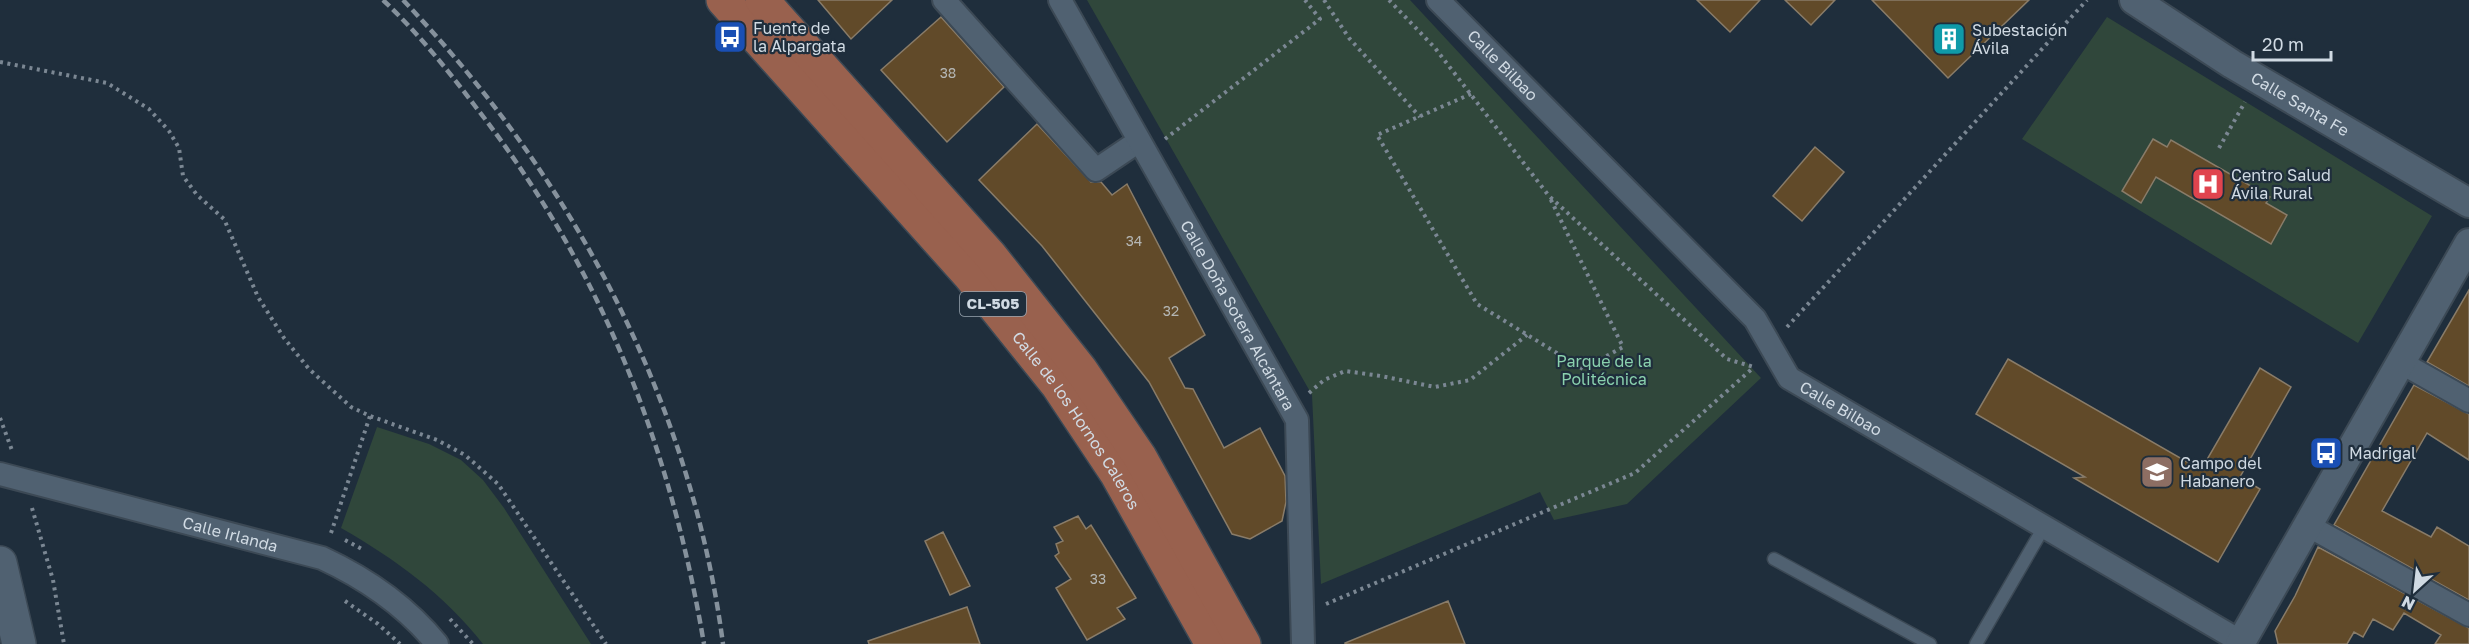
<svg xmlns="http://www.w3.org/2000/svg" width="2469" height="644" viewBox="0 0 2469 644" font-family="'Golos Text',sans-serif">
	<rect width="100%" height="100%" fill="#1f2e3c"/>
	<!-- green -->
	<path fill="#30473b" d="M 1087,0 L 1410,0 L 1761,378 L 1627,504 L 1554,520 L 1540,492 L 1321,584 L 1312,395 Z
		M 2107,17 L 2432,216 L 2358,343 L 2022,139 Z
		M 377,427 L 429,444 L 461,460 L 483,480 L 504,508 L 591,644 L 483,644 C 444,594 395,559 341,528 Z"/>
	<!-- building -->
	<path fill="#614a29" stroke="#897c69" stroke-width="1.5" d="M 818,0 L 892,0 L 851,39 Z
		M 1697,0 L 1760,0 L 1730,32 Z
		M 1785,0 L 1835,0 L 1811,25 Z
		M 1872,0 L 2029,0 L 1948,78 Z
		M 941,17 L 1004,87 L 947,142 L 881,70 Z
		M 1037,124 L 1091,182 L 1101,182 L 1112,195 L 1127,184 L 1205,335 L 1169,358 L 1185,388 L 1193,389 L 1224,448 L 1260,428 L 1285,476 L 1286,502 L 1282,521 L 1250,539 L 1232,534 L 1149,382 L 1042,246 L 979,180 Z
		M 2153,139 L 2167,147 L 2171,140 L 2270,197 L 2266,203 L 2287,215 L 2271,244 L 2156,177 L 2141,203 L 2122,191 Z
		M 1815,147 L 1844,172 L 1802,221 L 1773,196 Z
		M 2469,290 L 2469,386 L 2427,362 Z
		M 2008,359 L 2201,470 L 2260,368 L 2291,387 L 2240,477 L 2260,489 L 2218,562 L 2074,478 L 2085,477 L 1976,414 Z
		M 2414,385 L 2469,414 L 2469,460 L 2427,433 L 2382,511 L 2431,537 L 2437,527 L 2469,546 L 2469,600 L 2334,525 Z
		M 1078,516 L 1086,529 L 1091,525 L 1136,598 L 1117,608 L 1125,619 L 1087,640 L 1056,588 L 1071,579 L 1055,556 L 1059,553 L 1056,544 L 1063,541 L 1054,527 Z
		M 943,532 L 970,586 L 950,595 L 925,541 Z
		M 2318,547 L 2469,628 L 2469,644 L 2435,644 L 2441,635 L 2404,613 L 2393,630 L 2373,619 L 2363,637 L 2354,632 L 2347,644 L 2278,644 L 2275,631 L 2295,596 Z
		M 1448,601 L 1465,644 L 1345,644 L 1345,643 Z
		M 967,607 L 980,644 L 869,644 L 868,641 Z"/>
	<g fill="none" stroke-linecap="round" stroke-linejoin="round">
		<defs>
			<path id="service" d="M 1774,559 L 1930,644
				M 1976,644 L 2044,527"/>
			<g id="minor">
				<path d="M 944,0 L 1096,170 L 1139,141"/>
				<path id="s1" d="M 1060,0 L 1297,420 L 1303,644"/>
				<path id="s2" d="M 1438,0 L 1755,319 L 1789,378 L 2245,644"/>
				<path d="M 2400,362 L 2469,401"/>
				<path id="s3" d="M 0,474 L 322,558 C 365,578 407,607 437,644"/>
				<path d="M 2307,525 L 2469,615"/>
			</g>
			<g id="tertiary">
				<path id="s4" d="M 2134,0 L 2232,64 L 2469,203"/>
				<path d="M 2240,644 L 2469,243"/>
			</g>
			<path id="secondary" d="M 0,563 L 19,644"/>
			<g id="primary">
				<path id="s5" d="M 723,0 L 969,275 L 1058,386 L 1116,473 L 1212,644"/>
				<path d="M 762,0 L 990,255 L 1081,370 L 1140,457 L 1244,644"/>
			</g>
		</defs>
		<!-- service casing -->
		<use href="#service" stroke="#3c4955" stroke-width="15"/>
		<!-- minor casing -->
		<use href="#minor" stroke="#3c4955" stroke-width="26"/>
		<!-- tertiary casing -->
		<use href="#tertiary" stroke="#3c4955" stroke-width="32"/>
		<!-- secondary casing -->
		<use href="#secondary" stroke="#3c4955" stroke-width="36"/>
		<!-- primary casing -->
		<use href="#primary" stroke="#3c4955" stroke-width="36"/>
		<!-- path -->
		<path stroke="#7b8793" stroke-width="4" stroke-dasharray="3 4.5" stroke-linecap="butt" d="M 1324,0 L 1349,38 L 1420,117
			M 1389,0 L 1435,48 L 1549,196 L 1727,359 L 1754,367
			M 0,62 L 107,83 L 149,109 L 169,131 L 179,148 L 183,176 L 197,195 L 224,219 L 258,297 L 284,338 L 309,369 L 351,407 L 370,416 L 437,440 L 465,455 L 498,484 L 606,644
			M 1471,94 L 1377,135 L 1477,304 L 1583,369 L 1623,347 L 1549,196
			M 1165,139 L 1320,19 L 1305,0
			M 2219,148 L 2245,102
			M 1787,327 L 2087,0
			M 1309,393 L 1324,380 L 1345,371 L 1381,376 L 1435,387 L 1470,380 L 1527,335
			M 0,418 L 13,453
			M 32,508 L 53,580 L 64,644
			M 331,533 L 370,416
			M 345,540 L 362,549
			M 345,601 L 378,624 L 400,644
			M 1326,604 L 1635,473 L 1753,368
			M 450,619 L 473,644"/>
		<!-- service -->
		<use href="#service" stroke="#506171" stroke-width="12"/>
		<!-- minor -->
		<use href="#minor" stroke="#506171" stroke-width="22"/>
		<!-- tertiary -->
		<use href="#tertiary" stroke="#506171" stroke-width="28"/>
		<!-- secondary -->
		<use href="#secondary" stroke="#506171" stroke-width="33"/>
		<!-- primary -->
		<use href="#primary" stroke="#99614e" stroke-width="33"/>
		<!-- rail -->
		<path stroke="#85919c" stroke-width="4.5" stroke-dasharray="9 4.5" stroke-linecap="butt" d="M 383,0 C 417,32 447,69 475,106 C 601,267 670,444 704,644
			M 403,0 C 572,177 691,400 723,644"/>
	</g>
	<!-- icons -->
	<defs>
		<symbol id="bus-square" viewBox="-11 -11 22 22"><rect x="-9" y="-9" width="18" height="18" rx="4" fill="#1a4fb4" stroke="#1f2e3c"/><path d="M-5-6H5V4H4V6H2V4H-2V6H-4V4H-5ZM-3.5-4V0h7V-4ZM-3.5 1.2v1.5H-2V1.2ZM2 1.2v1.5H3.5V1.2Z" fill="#fff"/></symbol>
		<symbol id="building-square" viewBox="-11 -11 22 22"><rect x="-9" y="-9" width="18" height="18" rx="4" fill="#0f9aa8" stroke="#1f2e3c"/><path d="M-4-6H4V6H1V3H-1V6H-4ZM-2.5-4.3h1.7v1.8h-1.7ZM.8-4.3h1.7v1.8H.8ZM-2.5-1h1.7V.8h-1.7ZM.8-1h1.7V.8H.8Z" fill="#fff"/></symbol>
		<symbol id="hospital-square" viewBox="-11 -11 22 22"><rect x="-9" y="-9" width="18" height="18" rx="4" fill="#e0444e" stroke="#1f2e3c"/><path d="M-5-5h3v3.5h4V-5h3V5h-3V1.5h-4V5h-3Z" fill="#fff"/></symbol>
		<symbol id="school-square" viewBox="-11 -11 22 22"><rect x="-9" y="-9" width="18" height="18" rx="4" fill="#8d6e63" stroke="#1f2e3c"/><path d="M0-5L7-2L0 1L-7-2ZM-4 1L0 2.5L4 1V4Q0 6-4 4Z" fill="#fff"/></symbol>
	</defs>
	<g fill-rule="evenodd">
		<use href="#bus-square" x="711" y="18" width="38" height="38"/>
		<use href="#building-square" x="1930" y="20" width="38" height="38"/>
		<use href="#hospital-square" x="2189" y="165" width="38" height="38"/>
		<use href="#bus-square" x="2307" y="434" width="38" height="38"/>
		<use href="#school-square" x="2138" y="453" width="38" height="38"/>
	</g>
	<g text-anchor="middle" stroke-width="4.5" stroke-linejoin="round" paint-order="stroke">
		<!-- number labels -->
		<g font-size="14" fill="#b4b6b4">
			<text x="948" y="78">38</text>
			<text x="1134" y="246">34</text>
			<text x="1171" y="316">32</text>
			<text x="1098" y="584">33</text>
		</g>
		<!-- shield labels -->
		<rect fill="#1f2e3c" stroke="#9ba6b1" stroke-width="1.5" x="960" y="292" width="66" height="24" rx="4.5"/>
		<g font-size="15" font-weight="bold" fill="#d0dae3">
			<text x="993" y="309">CL-505</text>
		</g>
		<!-- poi labels -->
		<g font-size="16" fill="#d0dae3" stroke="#1f2e3c" text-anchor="start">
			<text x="753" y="34">Fuente de<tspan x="753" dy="18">la Alpargata</tspan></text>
			<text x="1972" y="36">Subestación<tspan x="1972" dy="18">Ávila</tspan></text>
			<text x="2231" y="181">Centro Salud<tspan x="2231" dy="18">Ávila Rural</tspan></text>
			<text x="2349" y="459">Madrigal</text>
			<text x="2180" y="469">Campo del<tspan x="2180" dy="18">Habanero</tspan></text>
		</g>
		<!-- street labels -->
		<g font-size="16" fill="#d0dae3" stroke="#1f2e3c">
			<text dy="6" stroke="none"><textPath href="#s2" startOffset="92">Calle Bilbao</textPath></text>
			<text dy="6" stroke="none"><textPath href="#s4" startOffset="196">Calle Santa Fe</textPath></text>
			<text dy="6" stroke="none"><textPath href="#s1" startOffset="362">Calle Doña Sotera Alcántara</textPath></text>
			<text dy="6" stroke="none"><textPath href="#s2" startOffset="578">Calle Bilbao</textPath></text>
			<text dy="6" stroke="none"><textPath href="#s5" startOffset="550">Calle de los Hornos Caleros</textPath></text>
			<text dy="6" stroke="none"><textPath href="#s3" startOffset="238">Calle Irlanda</textPath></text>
		</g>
		<!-- park labels -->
		<g font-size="16" fill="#8ad1ae" stroke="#1f2e3c">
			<text x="1604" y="367">Parque de la<tspan x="1604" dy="18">Politécnica</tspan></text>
		</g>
	</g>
	<!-- north arrow -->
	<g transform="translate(2415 590) rotate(207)" stroke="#1f2e3c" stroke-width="4.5" paint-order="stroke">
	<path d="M0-4.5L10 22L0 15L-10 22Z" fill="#d0dae3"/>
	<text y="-9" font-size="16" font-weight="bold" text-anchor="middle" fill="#d0dae3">N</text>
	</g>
	<!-- scale -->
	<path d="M2253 51v9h78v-9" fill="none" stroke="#d0dae3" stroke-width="3"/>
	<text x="2262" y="51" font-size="18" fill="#d0dae3" stroke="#1f2e3c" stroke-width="4.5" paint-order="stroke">20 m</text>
</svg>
